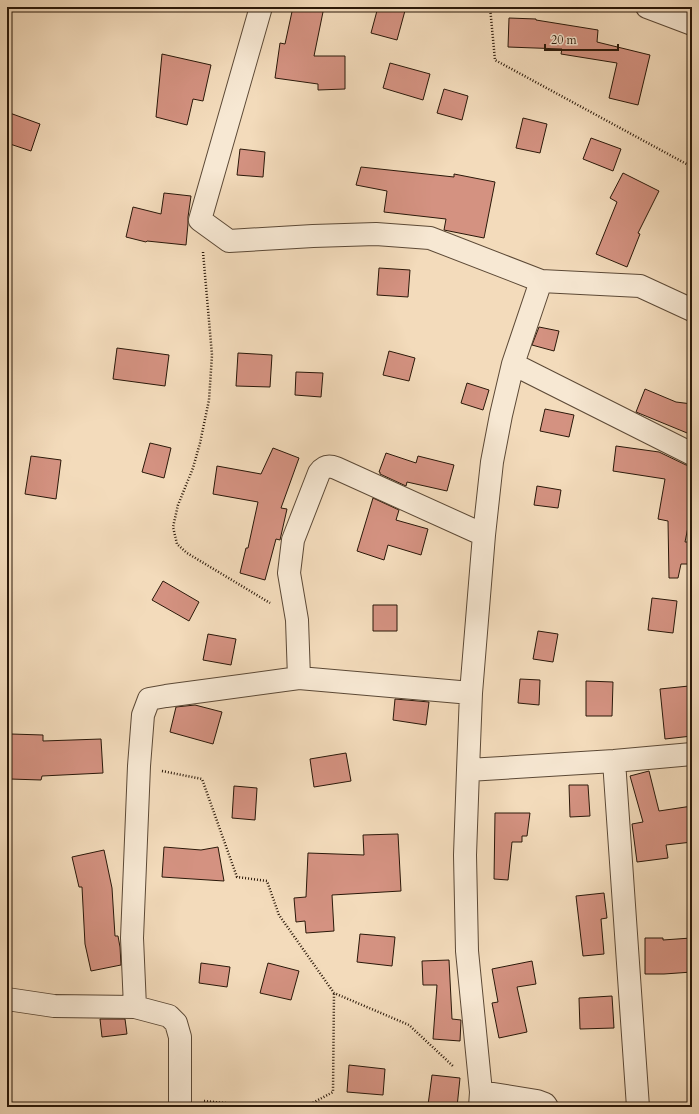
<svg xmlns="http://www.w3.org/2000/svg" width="699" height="1114" viewBox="0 0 699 1114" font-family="Cardo,serif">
	<rect width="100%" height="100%" fill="#f3dbbb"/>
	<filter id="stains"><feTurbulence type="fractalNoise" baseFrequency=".005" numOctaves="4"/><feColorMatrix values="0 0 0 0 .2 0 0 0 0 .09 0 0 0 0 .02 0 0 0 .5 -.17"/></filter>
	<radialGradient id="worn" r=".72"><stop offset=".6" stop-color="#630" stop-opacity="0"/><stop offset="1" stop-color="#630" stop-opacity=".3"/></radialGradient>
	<!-- building -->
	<path fill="#d49281" stroke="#2a1809" d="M 293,7 L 324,7 L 314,56 L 345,56 L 345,89 L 318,90 L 318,84 L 275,78 L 280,43 L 285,44 Z
		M 378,7 L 406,7 L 397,40 L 371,33 Z
		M 509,18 L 536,19 L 536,20 L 598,30 L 597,42 L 650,55 L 638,105 L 609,98 L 617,63 L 561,54 L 562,49 L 508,47 Z
		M 162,54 L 211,65 L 203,101 L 193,99 L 187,125 L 156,117 Z
		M 390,63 L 430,74 L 423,100 L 383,88 Z
		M 444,89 L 468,96 L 462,120 L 437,113 Z
		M 7,112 L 40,124 L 31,151 L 7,143 Z
		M 523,118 L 547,124 L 540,153 L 516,148 Z
		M 591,138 L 621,149 L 613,171 L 583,159 Z
		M 240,149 L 265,152 L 263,177 L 237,175 Z
		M 361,167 L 454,177 L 454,174 L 495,182 L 484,238 L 444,230 L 446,219 L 384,212 L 387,191 L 356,185 Z
		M 623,173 L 659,191 L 638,233 L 640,234 L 627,267 L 596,254 L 617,202 L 610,198 Z
		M 164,193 L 191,196 L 188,217 L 188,224 L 186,245 L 147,241 L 146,242 L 126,237 L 133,207 L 161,214 Z
		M 379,268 L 410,270 L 408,297 L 377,295 Z
		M 539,327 L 559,331 L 554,351 L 532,345 Z
		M 117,348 L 169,355 L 165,386 L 113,379 Z
		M 389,351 L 415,358 L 409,381 L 383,375 Z
		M 238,353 L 272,355 L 270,387 L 236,386 Z
		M 296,372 L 323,373 L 321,397 L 295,395 Z
		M 467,383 L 489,390 L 483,410 L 461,403 Z
		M 645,389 L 676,402 L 692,404 L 692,435 L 636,412 Z
		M 545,409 L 574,415 L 569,437 L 540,431 Z
		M 150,443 L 171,448 L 164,478 L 142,472 Z
		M 616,446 L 659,452 L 686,465 L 692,466 L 692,507 L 685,542 L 689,542 L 689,564 L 681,564 L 678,578 L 669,578 L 668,521 L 658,519 L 665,479 L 613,471 Z
		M 273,448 L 299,458 L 281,508 L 287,509 L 280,540 L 276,539 L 265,580 L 240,573 L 246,548 L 248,548 L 258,502 L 213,494 L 217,466 L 261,474 Z
		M 386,453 L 416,463 L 418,456 L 454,465 L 447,491 L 407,482 L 406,486 L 380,474 L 380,472 L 379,472 Z
		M 31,456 L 61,460 L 56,499 L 25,494 Z
		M 537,486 L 561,490 L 558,508 L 534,505 Z
		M 373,498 L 399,510 L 396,520 L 428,529 L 421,555 L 388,545 L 384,560 L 357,551 Z
		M 163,581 L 199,602 L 189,621 L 152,600 Z
		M 652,598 L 677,601 L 673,633 L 648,630 Z
		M 373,605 L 397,605 L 397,631 L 373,631 Z
		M 538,631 L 558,634 L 553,662 L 533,659 Z
		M 208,634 L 236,639 L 231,665 L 203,660 Z
		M 520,679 L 540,680 L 539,705 L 518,703 Z
		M 586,681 L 613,682 L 612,716 L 586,716 Z
		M 689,686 L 692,716 L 692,736 L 665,739 L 660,689 Z
		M 395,699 L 429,702 L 426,725 L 393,720 Z
		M 195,705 L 222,712 L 213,744 L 170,732 L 176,707 Z
		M 11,734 L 43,735 L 43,741 L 101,739 L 103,773 L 42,776 L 41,780 L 10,779 Z
		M 346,753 L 351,781 L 314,787 L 310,759 Z
		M 649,771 L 659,811 L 692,806 L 692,842 L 666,845 L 668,858 L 637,862 L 632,824 L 643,822 L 630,776 Z
		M 569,785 L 588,785 L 590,816 L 570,817 Z
		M 234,786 L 257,788 L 255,820 L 232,818 Z
		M 495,813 L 530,813 L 527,836 L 522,836 L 522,842 L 512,842 L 508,880 L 494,879 Z
		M 398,834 L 401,891 L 332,895 L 334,931 L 306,933 L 305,921 L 296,922 L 294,898 L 306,897 L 308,853 L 364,855 L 363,835 Z
		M 164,847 L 201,850 L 218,847 L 224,881 L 162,877 Z
		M 104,850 L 112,888 L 115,936 L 118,936 L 120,947 L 121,965 L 91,971 L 85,944 L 82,887 L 79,887 L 72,857 Z
		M 604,893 L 607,918 L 601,919 L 604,954 L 583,956 L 576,896 Z
		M 360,934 L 395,937 L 392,966 L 357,962 Z
		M 645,938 L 663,938 L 663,940 L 691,938 L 692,972 L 664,974 L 645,974 Z
		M 449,960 L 452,1019 L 461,1020 L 460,1041 L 433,1039 L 437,985 L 423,985 L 422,961 Z
		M 532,961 L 536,984 L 517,987 L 527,1032 L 499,1038 L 492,1003 L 498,1002 L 492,969 Z
		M 201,963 L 230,967 L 227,987 L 199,983 Z
		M 268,963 L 299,971 L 291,1000 L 260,993 Z
		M 612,996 L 614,1028 L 580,1029 L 579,998 Z
		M 100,1019 L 125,1019 L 127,1034 L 102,1037 Z
		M 349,1065 L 385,1069 L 383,1095 L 347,1092 Z
		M 432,1075 L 460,1078 L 457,1107 L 443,1107 L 428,1105 Z"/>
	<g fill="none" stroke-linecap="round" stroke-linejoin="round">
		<defs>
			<path id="minor" d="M 261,7 L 200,220 L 229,241 L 313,236 L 376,234 L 430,238 L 541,281 L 640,286 L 692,310
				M 647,7 L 692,24
				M 513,364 L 692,454
				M 299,678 L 297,620 L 289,573 L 293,540 L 319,473 C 324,466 328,465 336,468 L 484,535
				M 614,761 L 638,1107
				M 468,770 L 614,761 L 692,754
				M 7,999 L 54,1006 L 135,1007 L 169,1016 L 176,1023 L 180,1037 L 180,1107
				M 135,1007 L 132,938 L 139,766 L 143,715 L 149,699 L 166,696 L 299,678 L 471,693
				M 481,1092 L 537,1101 L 545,1104 L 547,1107
				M 480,1107 L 481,1092 L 467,951 L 465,855 L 468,770 L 471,693 L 484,535 L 492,462 L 501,415 L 513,364 L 541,281"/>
		</defs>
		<!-- minor casing -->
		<use href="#minor" stroke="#5c4936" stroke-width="24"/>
		<!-- path -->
		<path stroke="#2a1809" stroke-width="2.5" stroke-dasharray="1 2" stroke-linecap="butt" d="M 490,7 L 495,60 L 692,167
			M 203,252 L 212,355 L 209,400 L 200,443 L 193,468 L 178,505 L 173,527 L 177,544 L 187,553 L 270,603
			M 162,771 L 202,779 L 237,877 L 267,881 L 279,915 L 334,993 L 409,1025 L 454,1067
			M 204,1101 L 267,1107
			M 305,1107 L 333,1092 L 334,993"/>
		<!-- minor -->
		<use href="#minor" stroke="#f7e8d3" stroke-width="22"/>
	</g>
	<!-- margin -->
	<rect width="699" height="1114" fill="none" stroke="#f3dbbb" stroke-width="24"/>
	<rect x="8" y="8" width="683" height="1098" fill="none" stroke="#2a1809" stroke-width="2"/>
	<rect x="12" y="12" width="675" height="1090" fill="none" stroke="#2a1809"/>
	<!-- scale -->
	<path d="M545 44v6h73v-6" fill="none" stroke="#2a1809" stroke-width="2"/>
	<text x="551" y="44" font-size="12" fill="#2a1809" stroke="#f7e8d3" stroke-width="3" paint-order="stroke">20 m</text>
	<rect width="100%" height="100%" filter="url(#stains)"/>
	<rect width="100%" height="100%" fill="url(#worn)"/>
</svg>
